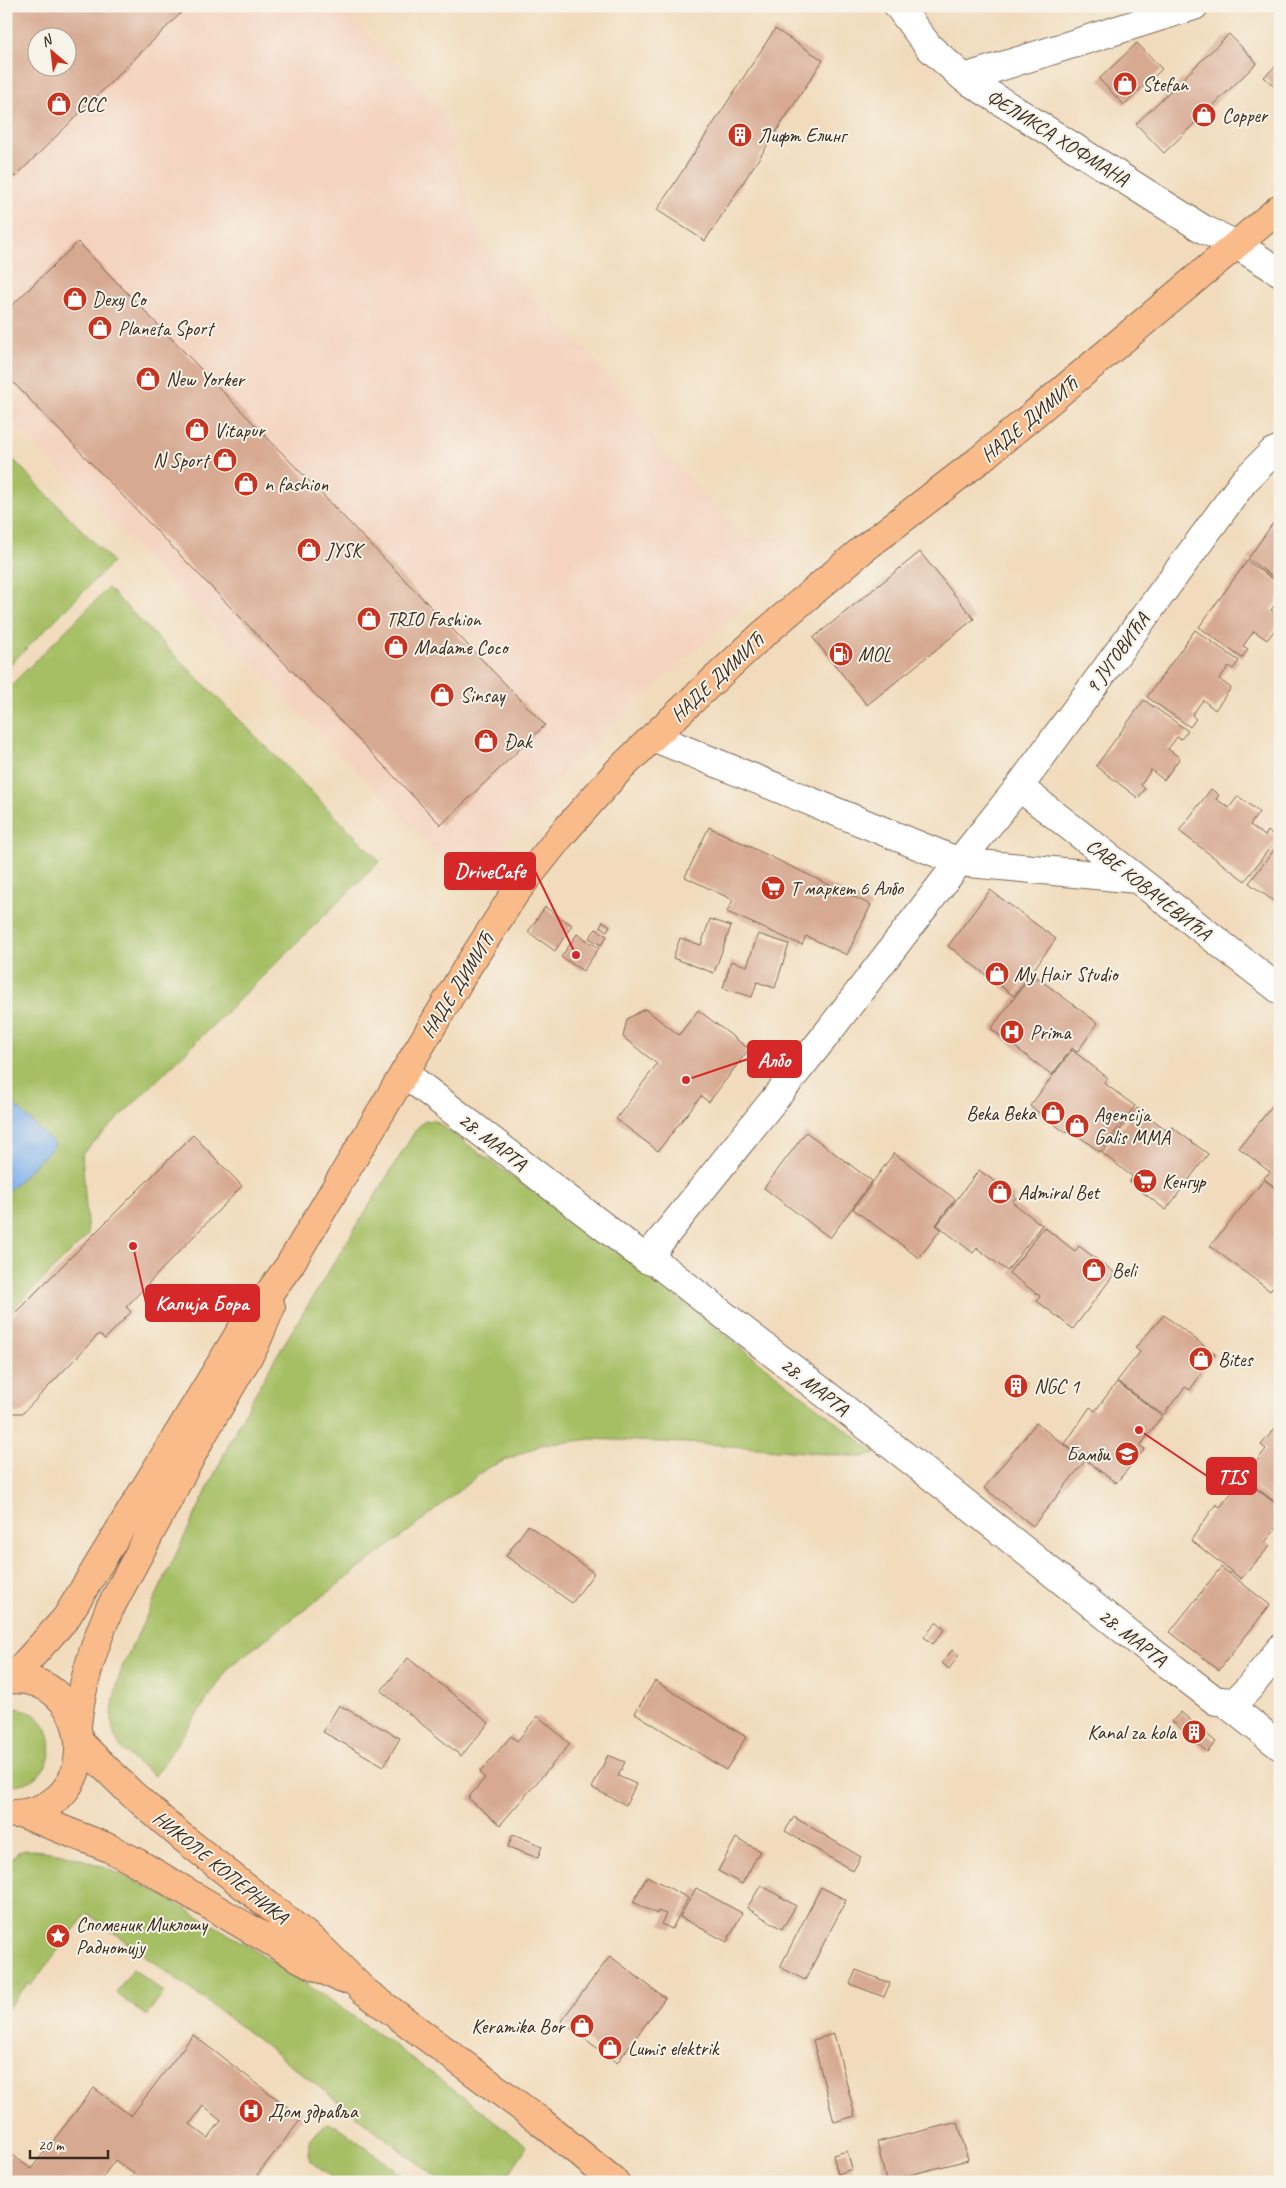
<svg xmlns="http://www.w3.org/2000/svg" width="1286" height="2188" viewBox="0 0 1286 2188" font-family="Caveat,sans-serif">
	<rect width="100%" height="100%" fill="#f7f3e8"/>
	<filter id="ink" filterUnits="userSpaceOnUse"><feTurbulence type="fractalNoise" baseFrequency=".02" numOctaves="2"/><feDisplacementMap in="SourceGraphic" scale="10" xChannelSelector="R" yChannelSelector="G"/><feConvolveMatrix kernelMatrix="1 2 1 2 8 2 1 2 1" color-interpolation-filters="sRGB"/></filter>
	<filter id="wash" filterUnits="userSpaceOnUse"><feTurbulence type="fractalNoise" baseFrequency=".0096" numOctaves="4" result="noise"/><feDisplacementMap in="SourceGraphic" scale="20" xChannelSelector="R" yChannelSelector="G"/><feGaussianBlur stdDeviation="1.12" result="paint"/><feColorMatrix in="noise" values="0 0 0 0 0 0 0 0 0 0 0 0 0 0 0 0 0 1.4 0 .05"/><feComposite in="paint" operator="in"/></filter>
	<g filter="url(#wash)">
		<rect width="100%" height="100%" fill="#f1dbbc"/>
		<!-- built -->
		<path fill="#f4d3c0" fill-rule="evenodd" d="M 6,6 L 340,6 L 442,109 L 480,242 L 631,398 L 661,450 L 747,539 L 790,536 L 805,554 L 650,690 L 570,766 L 470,886 L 6,415 ZM 38,38 L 68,38 L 68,68 L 38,68 Z"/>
		<!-- green -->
		<path fill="#a6bf65" stroke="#707442" d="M 6,452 L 113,562 L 6,669 Z
			M 108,588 L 380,861 L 82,1154 L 88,1235 L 6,1316 L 6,690 Z
			M 434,1120 L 655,1280 L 877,1454 L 860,1457 L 708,1444 L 592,1439 L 541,1445 L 487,1468 L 409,1531 L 230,1666 L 155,1776 C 142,1766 125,1756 117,1742 C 106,1721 116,1686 123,1665 L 239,1423 L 271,1365 L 417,1128 L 425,1121 Z
			M 6,1708 C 65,1704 66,1788 6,1785 Z
			M 26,1850 C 85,1850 148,1887 198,1916 C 314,1983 421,2064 527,2146 L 504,2182 L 442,2182 L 252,2035 L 87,1913 L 31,1985 L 28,1983 L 6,2011 L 6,1864 L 18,1852 Z
			M 133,1969 L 164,1992 L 146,2016 L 116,1993 Z
			M 327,2124 L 337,2126 L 412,2182 L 337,2182 L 310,2161 L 308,2153 L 310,2141 L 318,2131 Z"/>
		<!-- water -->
		<path fill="#81b2ed" stroke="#5e6e86" d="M 6,1096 L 55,1145 L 6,1193 Z"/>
		<g id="blocks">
			<!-- building -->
			<path fill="#d7a991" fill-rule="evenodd" d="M 6,6 L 188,6 L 15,177 L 6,168 ZM 38,38 L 68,38 L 68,68 L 38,68 Z
				M 775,29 L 823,60 L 705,241 L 657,210 Z
				M 1229,34 L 1257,63 L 1164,153 L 1136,124 Z
				M 1137,43 L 1162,69 L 1124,105 L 1099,79 Z
				M 1280,62 L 1280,92 L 1264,77 Z
				M 78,242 L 545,725 L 441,825 L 6,375 L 6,311 Z
				M 1273,523 L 1280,528 L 1280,582 L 1248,559 Z
				M 920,552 L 974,619 L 867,705 L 813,638 Z
				M 1247,561 L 1280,584 L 1280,598 L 1271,610 L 1280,616 L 1280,623 L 1267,640 L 1254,631 L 1243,646 L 1248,649 L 1242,658 L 1199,627 Z
				M 1195,630 L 1239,661 L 1233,669 L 1229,666 L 1219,679 L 1231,688 L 1215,710 L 1203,700 L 1192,715 L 1196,719 L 1190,727 L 1147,697 Z
				M 1144,700 L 1188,731 L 1181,739 L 1177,737 L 1168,749 L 1180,758 L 1164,780 L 1151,770 L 1141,785 L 1145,789 L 1138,798 L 1096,766 Z
				M 1211,789 L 1219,795 L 1216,799 L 1229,808 L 1238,796 L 1259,812 L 1250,825 L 1265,836 L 1268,831 L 1277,838 L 1245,881 L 1179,831 Z
				M 709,827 L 871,905 L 847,955 L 806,936 L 802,945 L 727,912 L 733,900 L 685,877 Z
				M 1280,842 L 1280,906 L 1249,883 Z
				M 990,890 L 1056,939 L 1014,996 L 948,946 Z
				M 545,907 L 572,925 L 555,951 L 528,932 Z
				M 710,919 L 731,926 L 714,973 L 673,958 L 680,938 L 701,945 Z
				M 603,921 L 610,926 L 607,931 L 600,926 Z
				M 596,929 L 607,936 L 601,945 L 589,938 Z
				M 577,934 L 599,948 L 583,971 L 561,957 Z
				M 758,934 L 789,944 L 775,988 L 757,982 L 752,997 L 723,988 L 731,961 L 747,966 Z
				M 1032,974 L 1098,1023 L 1077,1052 L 1072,1048 L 1052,1075 L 991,1029 Z
				M 645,1009 L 679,1035 L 698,1010 L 749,1049 L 709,1102 L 701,1096 L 658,1151 L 616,1119 L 657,1064 L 623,1037 L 627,1019 Z
				M 1072,1050 L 1108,1078 L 1104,1083 L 1135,1106 L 1100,1152 L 1069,1129 L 1066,1133 L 1030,1106 Z
				M 1280,1096 L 1280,1191 L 1264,1178 L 1270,1172 L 1239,1148 Z
				M 1137,1108 L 1168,1131 L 1172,1127 L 1208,1154 L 1166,1210 L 1129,1182 L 1133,1177 L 1102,1153 Z
				M 806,1132 L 872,1181 L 830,1238 L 764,1188 Z
				M 193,1135 L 242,1186 L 126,1307 L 131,1312 L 105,1339 L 99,1334 L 23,1413 L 6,1413 L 6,1322 Z
				M 894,1153 L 955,1199 L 936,1225 L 941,1229 L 919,1258 L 853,1209 Z
				M 979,1170 L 1016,1197 L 1012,1202 L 1042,1225 L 1007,1271 L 977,1248 L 973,1253 L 937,1225 Z
				M 1264,1180 L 1280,1192 L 1280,1278 L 1270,1291 L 1210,1246 Z
				M 1044,1227 L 1075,1251 L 1079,1246 L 1115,1273 L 1073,1329 L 1037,1301 L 1040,1296 L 1009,1273 Z
				M 1164,1315 L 1215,1354 L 1190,1390 L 1185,1387 L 1163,1415 L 1117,1381 L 1140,1352 L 1135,1348 Z
				M 1013,1374 L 1028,1385 L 1018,1398 L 1003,1386 Z
				M 1117,1382 L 1162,1416 L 1140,1446 L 1145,1449 L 1116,1483 L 1065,1444 L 1090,1407 L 1095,1411 Z
				M 1036,1423 L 1085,1461 L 1033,1526 L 984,1488 Z
				M 1280,1426 L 1280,1506 L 1244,1478 L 1266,1449 L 1261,1445 L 1276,1427 L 1278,1428 Z
				M 1243,1479 L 1280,1507 L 1280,1524 L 1265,1542 L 1270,1546 L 1241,1579 L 1191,1540 L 1216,1504 L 1220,1507 Z
				M 528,1525 L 594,1573 L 572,1603 L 506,1556 Z
				M 1221,1567 L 1270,1605 L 1219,1670 L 1170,1632 Z
				M 937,1622 L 945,1629 L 933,1644 L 924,1637 Z
				M 952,1650 L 959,1655 L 949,1669 L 942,1663 Z
				M 408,1658 L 489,1723 L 461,1756 L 381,1691 Z
				M 655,1681 L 746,1737 L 726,1770 L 635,1713 Z
				M 339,1705 L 400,1738 L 384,1766 L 323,1732 Z
				M 1181,1712 L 1216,1742 L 1207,1752 L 1172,1721 Z
				M 538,1716 L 570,1744 L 500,1825 L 468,1798 L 485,1778 L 480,1772 L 511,1736 L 517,1741 Z
				M 608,1755 L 625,1762 L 618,1776 L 636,1784 L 626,1805 L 592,1788 Z
				M 794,1817 L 861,1857 L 853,1871 L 785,1831 Z
				M 513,1834 L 542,1846 L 538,1858 L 508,1847 Z
				M 736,1838 L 760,1851 L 742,1884 L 718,1871 Z
				M 647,1876 L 688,1898 L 672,1929 L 661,1924 L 666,1914 L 658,1911 L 657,1914 L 633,1902 Z
				M 761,1885 L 796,1906 L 782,1929 L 747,1908 Z
				M 821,1887 L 846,1900 L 805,1980 L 780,1967 Z
				M 696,1888 L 742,1913 L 727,1942 L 680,1917 Z
				M 610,1956 L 665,1998 L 617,2063 L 561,2021 Z
				M 856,1970 L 890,1983 L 884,1997 L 850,1984 Z
				M 834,2034 L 855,2116 L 834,2122 L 813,2040 Z
				M 193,2035 L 302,2118 L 257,2175 L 266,2182 L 128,2182 L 134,2174 L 115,2160 L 102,2178 L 107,2182 L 6,2182 L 6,2159 L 11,2154 L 31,2169 L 94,2088 L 131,2116 ZM 203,2106 L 221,2121 L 208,2138 L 190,2124 Z
				M 958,2122 L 968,2160 L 886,2181 L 877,2142 Z
				M 847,2151 L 852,2169 L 838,2174 L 833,2155 Z"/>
		</g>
	</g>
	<g filter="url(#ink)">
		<use href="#blocks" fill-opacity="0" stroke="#7b6855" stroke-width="1"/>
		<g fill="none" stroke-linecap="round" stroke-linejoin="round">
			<defs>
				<path id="minor" d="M 898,6 L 929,47 L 964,78 L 1203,229 L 1237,245 L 1280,272
					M 964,78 L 1194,6
					M 653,737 L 959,862 L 1137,879
					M 1019,787 L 1280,990
					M 404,1073 L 646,1259 L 657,1263 L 954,1494 L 1125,1631 L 1216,1701 L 1235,1702 L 1249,1688 L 1280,1649
					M 646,1259 L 822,1040 L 959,862 L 1019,787 L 1244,481 L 1273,452 L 1280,449
					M 1223,1701 L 1280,1746"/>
				<path id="primary" d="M 11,1679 L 66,1618 L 240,1332 L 289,1266 L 468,966 L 515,893 L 562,834 L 617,772 L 653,737 L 761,636 L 862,550 L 978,461 L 1280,208
					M 6,1680 C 93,1669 110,1808 15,1814
					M 77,1726 C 81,1685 93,1648 109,1610 L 202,1436 L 255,1345 L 271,1307
					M 80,1743 L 131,1793 L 182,1837 L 316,1943 L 363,1990 L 540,2121 L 615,2182
					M 23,1814 L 109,1848 L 136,1862 L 301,1959 L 342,1979"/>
			</defs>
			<!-- minor casing -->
			<use href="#minor" stroke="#7b6855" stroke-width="30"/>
			<!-- primary casing -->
			<use href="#primary" stroke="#7b6855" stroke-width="30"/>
			<!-- minor -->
			<use href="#minor" stroke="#fff" stroke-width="28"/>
			<!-- primary -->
			<use href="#primary" stroke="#fabb8b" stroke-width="28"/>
		</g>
	</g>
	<!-- icons -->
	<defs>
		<symbol id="shop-disc" viewBox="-11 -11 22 22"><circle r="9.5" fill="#c8321e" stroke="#f7f3e8"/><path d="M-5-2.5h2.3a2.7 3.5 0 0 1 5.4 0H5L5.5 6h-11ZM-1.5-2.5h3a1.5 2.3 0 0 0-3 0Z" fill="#fff"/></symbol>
		<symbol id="building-disc" viewBox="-11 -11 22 22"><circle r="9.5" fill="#c8321e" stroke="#f7f3e8"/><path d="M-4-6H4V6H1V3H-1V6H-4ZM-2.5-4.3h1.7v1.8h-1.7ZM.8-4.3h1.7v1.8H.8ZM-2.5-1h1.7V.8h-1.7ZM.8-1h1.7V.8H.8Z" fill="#fff"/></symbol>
		<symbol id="fuel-disc" viewBox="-11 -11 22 22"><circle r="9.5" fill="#c8321e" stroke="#f7f3e8"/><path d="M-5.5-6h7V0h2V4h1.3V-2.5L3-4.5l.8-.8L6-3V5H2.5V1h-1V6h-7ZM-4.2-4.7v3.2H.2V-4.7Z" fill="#fff"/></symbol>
		<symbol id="supermarket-disc" viewBox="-11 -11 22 22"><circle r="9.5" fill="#c8321e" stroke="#f7f3e8"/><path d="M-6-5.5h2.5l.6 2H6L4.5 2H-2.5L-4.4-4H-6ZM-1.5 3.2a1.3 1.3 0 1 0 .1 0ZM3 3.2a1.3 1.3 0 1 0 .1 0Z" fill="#fff"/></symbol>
		<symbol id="hospital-disc" viewBox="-11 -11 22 22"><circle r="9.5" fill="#c8321e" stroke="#f7f3e8"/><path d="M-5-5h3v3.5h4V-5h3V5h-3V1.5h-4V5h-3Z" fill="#fff"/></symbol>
		<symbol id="school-disc" viewBox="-11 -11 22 22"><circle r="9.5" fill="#c8321e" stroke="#f7f3e8"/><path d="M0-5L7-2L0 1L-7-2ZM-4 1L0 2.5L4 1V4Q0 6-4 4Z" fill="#fff"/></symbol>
		<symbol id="sight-disc" viewBox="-11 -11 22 22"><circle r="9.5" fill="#c8321e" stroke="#f7f3e8"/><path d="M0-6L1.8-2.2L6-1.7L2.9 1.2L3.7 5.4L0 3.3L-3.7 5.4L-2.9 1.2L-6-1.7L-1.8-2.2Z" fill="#fff"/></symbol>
	</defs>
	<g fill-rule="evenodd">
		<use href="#shop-disc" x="1111" y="70" width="28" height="28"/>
		<use href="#shop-disc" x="45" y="90" width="28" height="28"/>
		<use href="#shop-disc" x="1190" y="101" width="28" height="28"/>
		<use href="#building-disc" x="726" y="121" width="28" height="28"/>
		<use href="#shop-disc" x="61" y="285" width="28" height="28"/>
		<use href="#shop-disc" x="86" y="314" width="28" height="28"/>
		<use href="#shop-disc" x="134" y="365" width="28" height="28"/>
		<use href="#shop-disc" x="183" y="416" width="28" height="28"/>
		<use href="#shop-disc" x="211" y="446" width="28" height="28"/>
		<use href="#shop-disc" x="232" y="470" width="28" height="28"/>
		<use href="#shop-disc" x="295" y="536" width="28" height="28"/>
		<use href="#shop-disc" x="355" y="605" width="28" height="28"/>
		<use href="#shop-disc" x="382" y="633" width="28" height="28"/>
		<use href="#fuel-disc" x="827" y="640" width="28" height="28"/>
		<use href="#shop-disc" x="428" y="681" width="28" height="28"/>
		<use href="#shop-disc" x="472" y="727" width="28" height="28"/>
		<use href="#supermarket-disc" x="759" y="874" width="28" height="28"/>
		<use href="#shop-disc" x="983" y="960" width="28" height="28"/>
		<use href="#hospital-disc" x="998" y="1018" width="28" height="28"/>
		<use href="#shop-disc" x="1039" y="1099" width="28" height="28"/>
		<use href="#shop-disc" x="1063" y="1112" width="28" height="28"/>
		<use href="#supermarket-disc" x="1131" y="1167" width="28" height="28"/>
		<use href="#shop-disc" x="986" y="1178" width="28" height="28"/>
		<use href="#shop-disc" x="1080" y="1256" width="28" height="28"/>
		<use href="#shop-disc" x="1187" y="1345" width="28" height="28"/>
		<use href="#building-disc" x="1002" y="1372" width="28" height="28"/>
		<use href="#school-disc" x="1113" y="1440" width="28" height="28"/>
		<use href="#building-disc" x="1180" y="1718" width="28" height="28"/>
		<use href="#sight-disc" x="44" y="1922" width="28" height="28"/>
		<use href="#shop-disc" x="568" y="2012" width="28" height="28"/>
		<use href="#shop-disc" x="596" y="2034" width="28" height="28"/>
		<use href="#hospital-disc" x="237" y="2097" width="28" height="28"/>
	</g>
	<g text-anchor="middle" stroke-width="4" stroke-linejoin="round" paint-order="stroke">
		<!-- poi labels -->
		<g font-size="20" fill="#3b2a1e" stroke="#f7f3e8" text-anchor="start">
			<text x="1142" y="91">Stefan</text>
			<text x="76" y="111">CCC</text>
			<text x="1222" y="122">Copper</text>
			<text x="758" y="142">Лифт Елинг</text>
			<text x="92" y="306">Dexy Co</text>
			<text x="118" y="335">Planeta Sport</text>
			<text x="166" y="386">New Yorker</text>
			<text x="214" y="437">Vitapur</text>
			<text x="208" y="467" text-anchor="end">N Sport</text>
			<text x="264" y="491">n fashion</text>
			<text x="326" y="557">JYSK</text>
			<text x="386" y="626">TRIO Fashion</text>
			<text x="414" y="654">Madame Coco</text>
			<text x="858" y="661">MOL</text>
			<text x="460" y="702">Sinsay</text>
			<text x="504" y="748">Đak</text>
			<text x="790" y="895">Т маркет 6 Албо</text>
			<text x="1014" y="981">My Hair Studio</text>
			<text x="1030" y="1039">Prima</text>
			<text x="1036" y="1120" text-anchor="end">Beka Beka</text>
			<text x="1094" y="1121">Agencija<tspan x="1094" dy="23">Galis MMA</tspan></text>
			<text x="1162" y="1188">Кенгур</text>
			<text x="1018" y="1199">Admiral Bet</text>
			<text x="1112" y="1277">Beli</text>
			<text x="1218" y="1366">Bites</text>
			<text x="1034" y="1393">NGC 1</text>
			<text x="1110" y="1461" text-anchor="end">Бамби</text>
			<text x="1176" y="1739" text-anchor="end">Kanal za kola</text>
			<text x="76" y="1931">Споменик Миклошу<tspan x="76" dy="23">Раднотију</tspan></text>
			<text x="564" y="2033" text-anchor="end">Keramika Bor</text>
			<text x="628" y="2055">Lumis elektrik</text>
			<text x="268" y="2118">Дом здравља</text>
		</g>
		<!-- street labels -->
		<g font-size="20" fill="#3b2a1e" stroke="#f7f3e8">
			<text transform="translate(1058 137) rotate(32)" y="7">ФЕЛИКСА ХОФМАНА</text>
			<text transform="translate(1029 419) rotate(-40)" y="7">НАДЕ ДИМИЋ</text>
			<text transform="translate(1117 653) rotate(-54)" y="7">9 ЈУГОВИЋА</text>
			<text transform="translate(717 677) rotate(-43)" y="7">НАДЕ ДИМИЋ</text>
			<text transform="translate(1149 889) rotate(38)" y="7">САВЕ КОВАЧЕВИЋА</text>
			<text transform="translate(457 985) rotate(-58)" y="7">НАДЕ ДИМИЋ</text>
			<text transform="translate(493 1141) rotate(38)" y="7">28. МАРТА</text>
			<text transform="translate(815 1386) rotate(38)" y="7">28. МАРТА</text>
			<text transform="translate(1133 1637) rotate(38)" y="7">28. МАРТА</text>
			<text transform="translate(221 1867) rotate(39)" y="7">НИКОЛЕ КОПЕРНИКА</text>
		</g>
	</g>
	<!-- callouts -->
	<path fill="none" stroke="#d62828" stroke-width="2" d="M576 955L535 871M686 1080L748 1059M133 1246L146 1303M1139 1430L1207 1476"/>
	<g fill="#d62828" stroke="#f7f3e8" stroke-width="2">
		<circle cx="576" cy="955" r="5"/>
		<circle cx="686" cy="1080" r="5"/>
		<circle cx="133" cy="1246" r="5"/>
		<circle cx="1139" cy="1430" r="5"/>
	</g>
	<g fill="#d62828" stroke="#d62828" stroke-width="2">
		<rect x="445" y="853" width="90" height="36" rx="5"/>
		<rect x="748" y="1041" width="53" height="36" rx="5"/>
		<rect x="146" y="1285" width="113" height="36" rx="5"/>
		<rect x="1207" y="1458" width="49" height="36" rx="5"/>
	</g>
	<g font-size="21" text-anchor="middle" font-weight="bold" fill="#fff">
		<text x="490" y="878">DriveCafe</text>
		<text x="774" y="1067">Албо</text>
		<text x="202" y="1310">Капија Бора</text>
		<text x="1232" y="1484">TIS</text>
	</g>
	<!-- margin -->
	<rect width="1286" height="2188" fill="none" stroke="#f7f3e8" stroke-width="25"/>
	<!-- north arrow -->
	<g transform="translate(52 52) rotate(332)"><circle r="24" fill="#f7f3e8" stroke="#aca397"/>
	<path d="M0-4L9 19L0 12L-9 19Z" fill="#c8321e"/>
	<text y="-8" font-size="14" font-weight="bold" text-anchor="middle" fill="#3b2a1e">N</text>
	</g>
	<!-- scale -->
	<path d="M30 2150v8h78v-8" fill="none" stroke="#3b2a1e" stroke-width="2.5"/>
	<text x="38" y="2150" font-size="15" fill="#3b2a1e" stroke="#f7f3e8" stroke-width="4" paint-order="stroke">20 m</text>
</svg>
